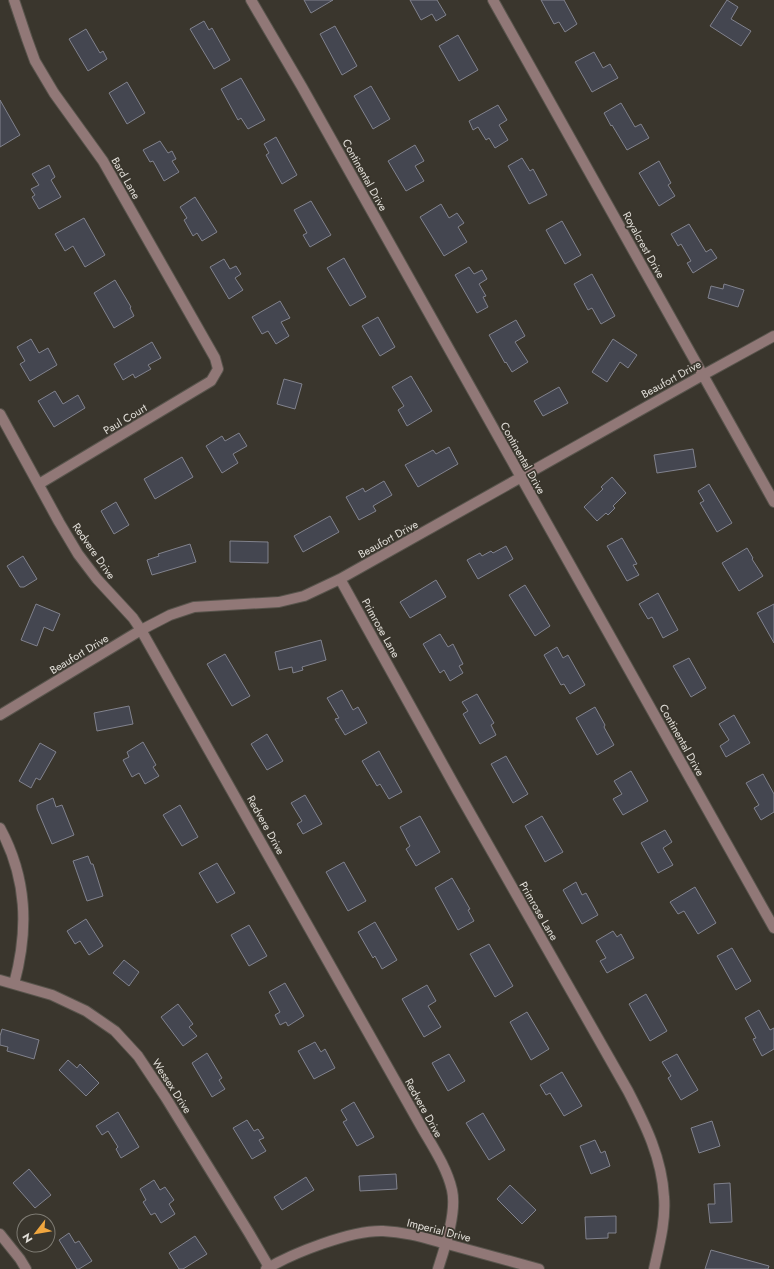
<svg xmlns="http://www.w3.org/2000/svg" width="774" height="1269" viewBox="0 0 774 1269" font-family="Jost,sans-serif">
	<rect width="100%" height="100%" fill="#3a362d"/>
	<!-- building -->
	<path fill="#444650" stroke="#81828d" d="M 304,0 L 333,0 L 311,13 Z
		M 410,0 L 437,0 L 446,15 L 436,21 L 432,14 L 421,20 Z
		M 541,0 L 564,0 L 577,24 L 565,32 L 559,22 L 554,24 Z
		M 727,0 L 738,7 L 731,19 L 751,31 L 741,46 L 710,26 Z
		M 204,21 L 209,30 L 212,28 L 230,60 L 214,69 L 190,29 Z
		M 335,26 L 357,66 L 342,75 L 320,34 Z
		M 86,29 L 100,53 L 103,51 L 107,59 L 88,71 L 69,39 Z
		M 458,35 L 478,70 L 459,81 L 439,46 Z
		M 594,52 L 603,68 L 610,64 L 618,78 L 592,92 L 575,62 Z
		M 241,78 L 265,120 L 248,129 L 241,118 L 238,120 L 221,89 Z
		M 127,82 L 145,113 L 127,124 L 109,93 Z
		M 371,86 L 390,119 L 373,129 L 354,96 Z
		M 0,100 L 20,135 L 0,147 Z
		M 621,103 L 635,127 L 641,124 L 649,138 L 627,150 L 612,125 L 611,126 L 604,113 Z
		M 498,105 L 507,120 L 499,125 L 508,140 L 495,148 L 489,138 L 486,140 L 478,127 L 473,130 L 469,121 Z
		M 276,137 L 297,175 L 282,184 L 266,155 L 269,153 L 264,144 Z
		M 160,141 L 168,153 L 172,151 L 176,159 L 172,161 L 179,172 L 164,181 L 153,161 L 150,162 L 143,150 Z
		M 415,145 L 424,161 L 415,166 L 424,181 L 406,191 L 388,161 Z
		M 522,158 L 530,171 L 533,169 L 547,195 L 529,204 L 508,166 Z
		M 659,161 L 671,183 L 668,185 L 675,196 L 659,206 L 639,173 Z
		M 49,165 L 55,177 L 51,180 L 61,197 L 39,209 L 32,197 L 35,195 L 31,189 L 39,185 L 32,174 Z
		M 195,197 L 217,232 L 202,241 L 197,233 L 193,236 L 184,220 L 187,218 L 180,207 Z
		M 311,201 L 331,235 L 310,247 L 303,235 L 307,233 L 294,210 Z
		M 441,204 L 449,218 L 457,213 L 464,223 L 458,227 L 467,242 L 444,256 L 420,217 Z
		M 84,218 L 105,255 L 85,267 L 73,246 L 65,251 L 55,234 Z
		M 562,221 L 581,255 L 565,264 L 546,230 Z
		M 689,224 L 706,252 L 711,249 L 717,258 L 693,273 L 687,263 L 691,261 L 681,244 L 678,246 L 671,234 Z
		M 344,258 L 366,297 L 350,306 L 327,268 Z
		M 224,259 L 230,269 L 236,266 L 241,274 L 235,278 L 243,290 L 229,299 L 210,267 Z
		M 469,267 L 474,274 L 482,270 L 487,279 L 479,284 L 486,296 L 483,297 L 488,307 L 477,313 L 455,275 Z
		M 592,274 L 615,316 L 601,324 L 592,308 L 588,310 L 574,284 Z
		M 115,280 L 131,307 L 130,308 L 134,316 L 114,328 L 94,293 Z
		M 724,284 L 744,290 L 738,307 L 708,298 L 711,286 L 723,289 Z
		M 280,301 L 290,318 L 281,322 L 289,336 L 276,344 L 268,331 L 262,334 L 252,317 Z
		M 378,317 L 395,347 L 380,356 L 362,326 Z
		M 516,320 L 525,336 L 515,342 L 528,362 L 512,372 L 506,362 L 505,363 L 489,335 Z
		M 31,339 L 39,353 L 48,348 L 57,365 L 30,381 L 20,364 L 25,361 L 17,347 Z
		M 613,339 L 637,355 L 628,368 L 620,362 L 607,382 L 592,372 Z
		M 152,342 L 161,358 L 148,365 L 151,369 L 135,378 L 133,374 L 123,380 L 114,364 Z
		M 411,376 L 432,411 L 407,426 L 398,410 L 404,406 L 392,387 Z
		M 284,379 L 302,384 L 295,409 L 277,404 Z
		M 559,387 L 568,403 L 543,416 L 534,401 Z
		M 55,391 L 63,404 L 78,395 L 85,408 L 54,427 L 38,401 Z
		M 239,433 L 247,446 L 233,454 L 238,463 L 222,473 L 206,446 L 222,436 L 225,441 Z
		M 449,447 L 458,464 L 418,487 L 405,465 L 433,450 L 436,454 Z
		M 693,449 L 696,467 L 657,473 L 654,455 Z
		M 182,457 L 193,477 L 155,499 L 144,479 Z
		M 612,477 L 626,493 L 613,506 L 615,508 L 608,515 L 606,513 L 597,521 L 584,507 L 603,489 L 601,487 Z
		M 384,481 L 392,495 L 373,506 L 376,511 L 359,520 L 346,497 L 363,488 L 365,492 Z
		M 709,484 L 732,523 L 717,532 L 700,503 L 704,501 L 698,491 Z
		M 116,502 L 129,525 L 114,534 L 101,511 Z
		M 330,516 L 339,532 L 303,552 L 294,536 Z
		M 622,538 L 637,564 L 633,565 L 639,575 L 627,581 L 607,546 Z
		M 230,541 L 268,542 L 268,563 L 230,562 Z
		M 190,544 L 196,562 L 152,575 L 147,560 L 159,556 L 158,554 Z
		M 506,546 L 513,559 L 478,579 L 467,560 L 480,553 L 482,556 L 491,551 L 493,553 Z
		M 747,548 L 753,558 L 752,559 L 763,576 L 739,591 L 722,563 Z
		M 23,556 L 37,579 L 24,587 L 20,587 L 7,566 Z
		M 436,580 L 446,597 L 410,618 L 400,602 Z
		M 525,585 L 550,626 L 535,636 L 509,595 Z
		M 658,593 L 678,630 L 663,638 L 652,617 L 648,619 L 639,604 Z
		M 36,604 L 60,614 L 53,631 L 44,627 L 37,646 L 21,640 Z
		M 774,604 L 774,643 L 757,613 Z
		M 440,634 L 448,647 L 453,644 L 463,664 L 459,666 L 463,673 L 450,681 L 444,670 L 440,673 L 423,644 Z
		M 321,640 L 326,660 L 302,667 L 303,670 L 293,673 L 292,667 L 279,670 L 275,652 Z
		M 557,647 L 563,658 L 568,655 L 585,685 L 570,694 L 564,684 L 561,685 L 544,655 Z
		M 225,654 L 250,696 L 232,706 L 207,664 Z
		M 689,658 L 706,688 L 691,697 L 673,666 Z
		M 342,690 L 353,710 L 358,707 L 367,723 L 345,735 L 335,719 L 339,718 L 327,698 Z
		M 477,694 L 494,723 L 491,725 L 496,735 L 480,744 L 463,714 L 468,711 L 462,702 Z
		M 129,706 L 133,724 L 97,731 L 94,713 Z
		M 595,707 L 605,725 L 604,727 L 614,745 L 597,755 L 576,718 Z
		M 734,715 L 750,743 L 726,757 L 720,746 L 729,740 L 719,724 Z
		M 267,734 L 283,761 L 267,770 L 251,744 Z
		M 143,742 L 156,765 L 153,767 L 159,776 L 145,784 L 139,773 L 132,777 L 123,760 L 129,757 L 127,752 Z
		M 40,743 L 56,752 L 40,780 L 36,778 L 31,788 L 19,781 Z
		M 379,751 L 402,792 L 389,799 L 380,784 L 377,786 L 362,761 Z
		M 506,756 L 528,794 L 513,803 L 491,764 Z
		M 631,771 L 648,801 L 623,815 L 613,799 L 622,794 L 614,781 Z
		M 763,774 L 774,794 L 774,812 L 761,820 L 754,808 L 759,805 L 746,783 Z
		M 305,795 L 322,824 L 303,834 L 297,824 L 302,821 L 291,803 Z
		M 53,798 L 56,807 L 62,805 L 74,835 L 52,844 L 37,809 L 37,805 Z
		M 180,805 L 198,837 L 182,846 L 163,815 Z
		M 420,816 L 440,852 L 416,866 L 406,849 L 410,846 L 400,827 Z
		M 542,816 L 563,852 L 545,862 L 525,826 Z
		M 665,830 L 672,842 L 663,848 L 673,865 L 658,873 L 641,843 Z
		M 88,856 L 91,864 L 93,864 L 103,896 L 87,901 L 73,861 Z
		M 344,862 L 366,901 L 348,911 L 326,872 Z
		M 217,863 L 235,893 L 217,903 L 199,873 Z
		M 452,878 L 470,909 L 468,910 L 474,921 L 458,930 L 435,888 Z
		M 576,882 L 582,895 L 586,893 L 598,915 L 582,924 L 563,890 Z
		M 695,887 L 716,923 L 698,934 L 684,911 L 678,914 L 670,902 Z
		M 86,919 L 103,946 L 89,955 L 80,941 L 75,944 L 67,931 Z
		M 375,922 L 397,960 L 382,969 L 375,956 L 373,958 L 358,932 Z
		M 249,925 L 267,956 L 249,966 L 231,935 Z
		M 613,931 L 617,937 L 621,934 L 634,958 L 607,973 L 600,961 L 606,958 L 596,941 Z
		M 489,944 L 513,986 L 495,997 L 470,954 Z
		M 732,948 L 751,981 L 736,990 L 717,956 Z
		M 124,960 L 139,972 L 129,986 L 113,973 Z
		M 285,983 L 304,1016 L 288,1026 L 286,1022 L 280,1025 L 275,1015 L 280,1012 L 269,992 Z
		M 427,985 L 436,1001 L 428,1006 L 441,1027 L 424,1037 L 402,999 Z
		M 646,994 L 667,1031 L 650,1041 L 629,1004 Z
		M 178,1004 L 193,1024 L 189,1027 L 197,1036 L 183,1046 L 161,1017 Z
		M 759,1010 L 770,1030 L 774,1028 L 774,1049 L 762,1056 L 753,1039 L 756,1038 L 745,1018 Z
		M 527,1012 L 549,1049 L 531,1060 L 510,1022 Z
		M 2,1029 L 39,1040 L 34,1059 L 7,1051 L 8,1047 L 0,1045 L 0,1036 Z
		M 315,1042 L 321,1052 L 325,1049 L 335,1068 L 314,1079 L 298,1051 Z
		M 207,1053 L 222,1078 L 219,1080 L 225,1089 L 212,1097 L 192,1063 Z
		M 449,1054 L 465,1081 L 448,1091 L 432,1063 Z
		M 677,1054 L 698,1090 L 681,1100 L 668,1078 L 671,1076 L 662,1062 Z
		M 68,1060 L 77,1068 L 80,1064 L 99,1083 L 86,1096 L 59,1070 Z
		M 562,1072 L 582,1106 L 564,1116 L 550,1093 L 546,1095 L 540,1085 Z
		M 354,1102 L 374,1137 L 357,1146 L 343,1122 L 347,1120 L 341,1110 Z
		M 118,1112 L 139,1147 L 121,1158 L 116,1149 L 118,1147 L 108,1131 L 102,1135 L 96,1126 Z
		M 483,1113 L 505,1150 L 489,1160 L 466,1123 Z
		M 247,1120 L 254,1131 L 258,1129 L 264,1138 L 259,1140 L 266,1151 L 252,1159 L 233,1128 Z
		M 712,1121 L 720,1146 L 699,1153 L 691,1128 Z
		M 595,1140 L 601,1153 L 605,1151 L 610,1166 L 591,1174 L 580,1146 Z
		M 29,1169 L 51,1195 L 35,1208 L 13,1183 Z
		M 396,1174 L 397,1189 L 360,1191 L 359,1176 Z
		M 306,1177 L 314,1190 L 282,1210 L 274,1197 Z
		M 154,1180 L 160,1190 L 165,1187 L 174,1200 L 169,1204 L 175,1214 L 161,1223 L 155,1213 L 151,1215 L 143,1202 L 146,1200 L 140,1189 Z
		M 730,1183 L 732,1222 L 710,1223 L 708,1204 L 715,1204 L 714,1184 Z
		M 510,1185 L 536,1210 L 522,1224 L 497,1199 Z
		M 616,1216 L 616,1233 L 608,1233 L 608,1238 L 586,1239 L 585,1217 Z
		M 69,1233 L 75,1243 L 79,1241 L 92,1261 L 79,1269 L 77,1269 L 59,1240 Z
		M 195,1236 L 207,1254 L 183,1269 L 179,1269 L 169,1253 Z
		M 711,1250 L 769,1266 L 768,1269 L 705,1269 Z"/>
	<g fill="none" stroke-linecap="round" stroke-linejoin="round">
		<defs>
			<path id="minor" d="M 14,0 L 27,39 L 35,61 L 54,93 L 103,161 L 215,358 L 218,369 L 211,381 L 39,484
				M 251,0 L 302,87 L 774,928
				M 493,0 L 774,502
				M 0,414 L 59,522 L 78,554 L 97,579 L 133,618 L 141,630 L 422,1128 C 433,1147 447,1168 452,1190 C 457,1212 445,1247 438,1269
				M 340,579 L 457,790 L 628,1091 C 645,1124 662,1158 664,1197 C 666,1221 659,1246 654,1269
				M 0,715 L 141,630 L 170,615 L 194,607 L 279,602 L 304,596 L 340,579 L 703,375 L 774,336
				M 0,828 C 27,878 29,929 14,984
				M 0,980 L 52,995 L 86,1011 L 115,1031 L 138,1056 L 166,1098 L 249,1233 L 269,1267
				M 0,1234 L 20,1259 L 26,1269
				M 266,1269 C 293,1253 351,1230 383,1231 C 408,1232 428,1239 451,1245 C 480,1253 510,1261 539,1269"/>
		</defs>
		<!-- minor casing -->
		<use href="#minor" stroke="#58544c" stroke-width="12"/>
		<!-- minor -->
		<use href="#minor" stroke="#917877" stroke-width="10"/>
	</g>
	<g text-anchor="middle" stroke-width="3.5" stroke-linejoin="round" paint-order="stroke">
		<!-- street labels -->
		<g font-size="11" fill="#e2dfd9" stroke="#3a362d">
			<text transform="translate(365 175) rotate(61)" y="4">Continental Drive</text>
			<text transform="translate(126 178) rotate(60)" y="4">Bard Lane</text>
			<text transform="translate(644 245) rotate(61)" y="4">Royalcrest Drive</text>
			<text transform="translate(671 379) rotate(-29)" y="4">Beaufort Drive</text>
			<text transform="translate(125 419) rotate(-31)" y="4">Paul Court</text>
			<text transform="translate(523 458) rotate(61)" y="4">Continental Drive</text>
			<text transform="translate(388 539) rotate(-29)" y="4">Beaufort Drive</text>
			<text transform="translate(94 551) rotate(55)" y="4">Redvere Drive</text>
			<text transform="translate(381 628) rotate(61)" y="4">Primrose Lane</text>
			<text transform="translate(79 654) rotate(-31)" y="4">Beaufort Drive</text>
			<text transform="translate(682 740) rotate(61)" y="4">Continental Drive</text>
			<text transform="translate(266 825) rotate(61)" y="4">Redvere Drive</text>
			<text transform="translate(539 911) rotate(60)" y="4">Primrose Lane</text>
			<text transform="translate(172 1086) rotate(57)" y="4">Wessex Drive</text>
			<text transform="translate(424 1108) rotate(61)" y="4">Redvere Drive</text>
			<text transform="translate(439 1230) rotate(14)" y="4">Imperial Drive</text>
		</g>
	</g>
	<!-- north arrow -->
	<g transform="translate(36 1233) rotate(239)"><circle r="19" fill="#3a362d" stroke="#7d7a72"/>
	<path d="M0-3L7 15L0 10L-7 15Z" fill="#f0a63f"/>
	<text y="-6" font-size="11" font-weight="bold" text-anchor="middle" fill="#e2dfd9">N</text>
	</g>
</svg>
